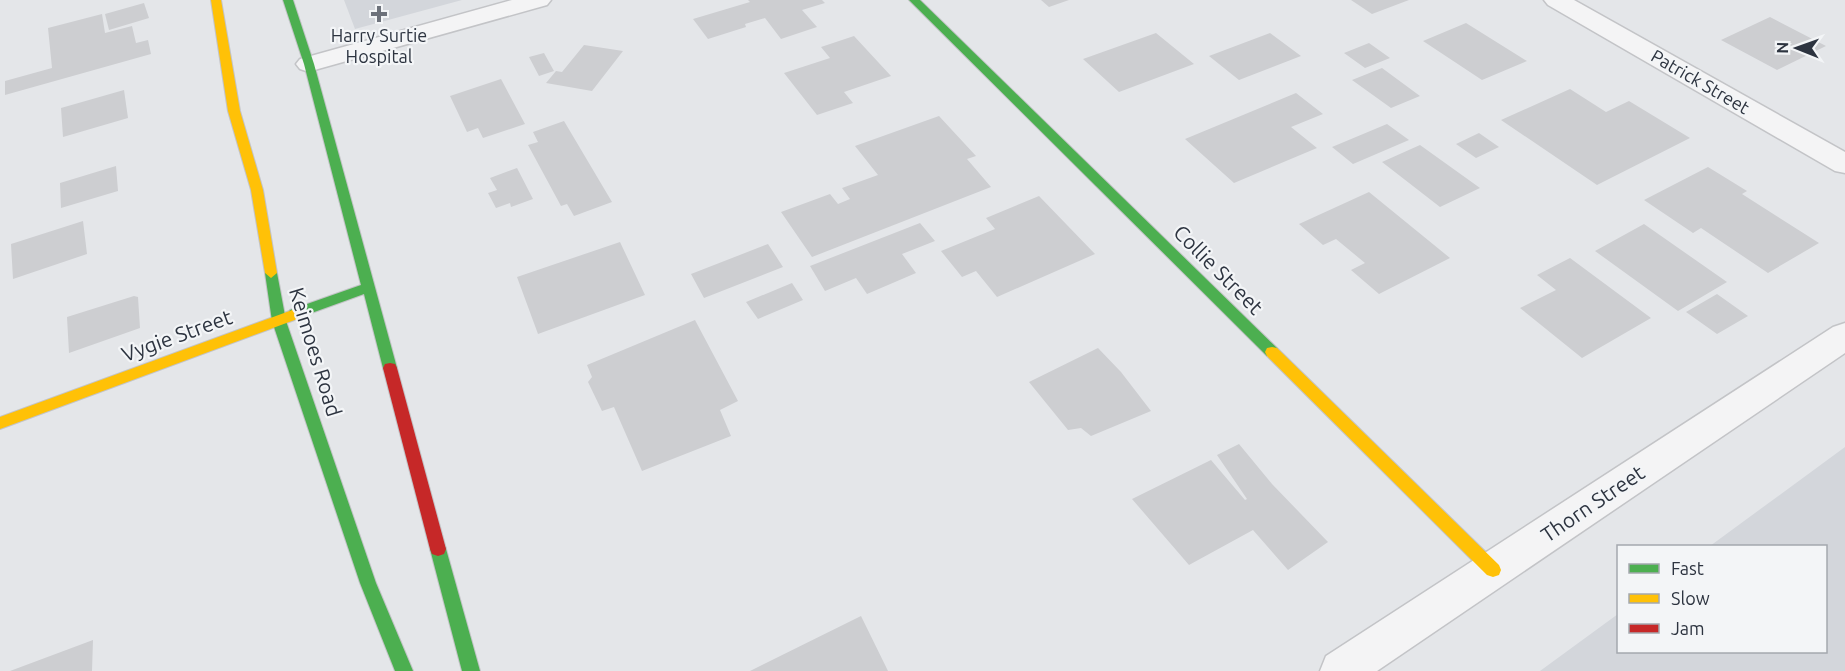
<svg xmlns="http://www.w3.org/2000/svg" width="1845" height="671" viewBox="0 0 1845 671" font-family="Ubuntu,sans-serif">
	<rect width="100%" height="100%" fill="#e4e6e9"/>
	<!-- built -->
	<path fill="#d3d6db" d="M 344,0 L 462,0 L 355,29 Z
		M 1845,447 L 1845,671 L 1540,671 L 1618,614 L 1618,652 L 1826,652 L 1826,546 L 1710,546 Z"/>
	<!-- building -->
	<path fill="#cdced1" d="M 748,0 L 822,0 L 825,3 L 802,10 L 817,27 L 781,39 L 765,18 L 745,24 L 746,27 L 708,39 L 693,19 L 750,2 Z
		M 1041,0 L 1069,0 L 1049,7 Z
		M 1351,0 L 1409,0 L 1372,14 Z
		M 144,3 L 149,18 L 109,30 L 105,14 Z
		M 102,14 L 105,33 L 132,26 L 136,43 L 148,40 L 151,54 L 5,95 L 5,81 L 52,68 L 48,28 Z
		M 1770,17 L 1826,46 L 1777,70 L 1721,40 Z
		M 1466,23 L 1527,61 L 1482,80 L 1423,41 Z
		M 1156,33 L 1194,64 L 1119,92 L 1083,59 Z
		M 1270,33 L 1301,56 L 1239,80 L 1209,56 Z
		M 854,36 L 891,76 L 844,92 L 853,103 L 817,115 L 784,73 L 830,58 L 821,47 Z
		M 1369,43 L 1390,58 L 1365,68 L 1344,53 Z
		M 584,45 L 623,51 L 592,91 L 546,83 L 556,71 L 562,72 Z
		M 544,53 L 554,71 L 539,76 L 529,57 Z
		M 1382,68 L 1420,96 L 1391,108 L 1352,80 Z
		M 501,79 L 525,124 L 483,138 L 478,128 L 467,132 L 450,96 Z
		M 1570,89 L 1606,112 L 1629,101 L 1690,138 L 1597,185 L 1501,120 Z
		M 124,90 L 128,118 L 63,137 L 61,108 Z
		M 1296,93 L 1323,114 L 1291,127 L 1317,148 L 1234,183 L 1185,139 Z
		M 939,116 L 976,156 L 967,159 L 991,187 L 812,257 L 781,212 L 830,194 L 838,204 L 850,199 L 842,188 L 878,175 L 855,146 Z
		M 564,121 L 612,202 L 574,216 L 567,204 L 561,206 L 528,145 L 538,142 L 533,132 Z
		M 1387,124 L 1409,140 L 1353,164 L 1332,147 Z
		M 1479,133 L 1499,147 L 1476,158 L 1456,144 Z
		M 1420,145 L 1480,188 L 1440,207 L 1382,162 Z
		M 116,166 L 118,191 L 61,208 L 60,183 Z
		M 1708,167 L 1747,191 L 1742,194 L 1819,243 L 1768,273 L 1701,228 L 1693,233 L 1644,200 Z
		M 517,168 L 533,199 L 511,207 L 510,203 L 496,208 L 488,193 L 497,190 L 490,178 Z
		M 1369,192 L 1450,258 L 1379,294 L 1351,270 L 1365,263 L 1336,239 L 1323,245 L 1299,224 Z
		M 1039,196 L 1095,254 L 997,297 L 976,271 L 962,277 L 941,251 L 995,229 L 986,218 Z
		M 83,221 L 87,254 L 13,279 L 11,244 Z
		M 920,223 L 935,241 L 902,254 L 916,273 L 867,294 L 856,278 L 825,291 L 810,266 Z
		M 1644,224 L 1727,282 L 1678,311 L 1595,251 Z
		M 620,242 L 645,295 L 538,334 L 517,277 Z
		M 768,244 L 783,267 L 704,298 L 691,274 Z
		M 1570,258 L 1651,318 L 1582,358 L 1520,308 L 1556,290 L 1537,275 Z
		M 792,283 L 803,300 L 758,319 L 746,302 Z
		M 1717,294 L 1748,316 L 1717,334 L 1686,312 Z
		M 134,296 L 138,297 L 140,328 L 69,353 L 67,317 Z
		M 695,320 L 738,401 L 720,410 L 731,436 L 642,471 L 614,407 L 602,411 L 588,382 L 592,377 L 587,365 Z
		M 1098,348 L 1121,372 L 1151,411 L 1091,436 L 1081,428 L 1068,430 L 1029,382 Z
		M 1239,444 L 1272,484 L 1328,542 L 1288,570 L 1253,530 L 1189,565 L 1132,499 L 1211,460 L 1245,500 L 1247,499 L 1217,455 Z
		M 861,616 L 888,671 L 750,671 Z
		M 93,640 L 92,671 L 10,671 Z"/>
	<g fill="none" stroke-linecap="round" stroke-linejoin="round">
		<defs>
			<path id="street" d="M 512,0 L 551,0 L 547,5 L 318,69 L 309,72 L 300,69 L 296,64 L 300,59 Z
				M 1544,0 L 1574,0 L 1845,152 L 1845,173 L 1835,171 L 1548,5 Z
				M 1845,323 L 1845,353 L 1377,671 L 1320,671 L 1326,656 L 1833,327 Z"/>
			<path id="fast" d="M 283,0 L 293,0 L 314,64 L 397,368 L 395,372 L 385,372 L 383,368 L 364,294 L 295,319 L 288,314 L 290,310 L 361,285 L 304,64 Z
				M 909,0 L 920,0 L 1277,348 L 1279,352 L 1277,356 L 1267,356 Z
				M 271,268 L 277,273 L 286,321 L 376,583 L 413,671 L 395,671 L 360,583 L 272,321 L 265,273 Z
				M 438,542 L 444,544 L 446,549 L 480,671 L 462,671 L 430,549 L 432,544 Z"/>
			<path id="slow" d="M 211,0 L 221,0 L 240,111 L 263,190 L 277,273 L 271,278 L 265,273 L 251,190 L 228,111 Z
				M 295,309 L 302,314 L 300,318 L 0,429 L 0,417 Z
				M 1272,347 L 1277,348 L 1499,565 L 1501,570 L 1499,575 L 1493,577 L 1487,575 L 1267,356 L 1265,352 L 1267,348 Z"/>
			<path id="jam" d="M 390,363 L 395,364 L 397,368 L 446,549 L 444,554 L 438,556 L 432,554 L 430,549 L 383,368 L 385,364 Z"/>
		</defs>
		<!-- street casing -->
		<use href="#street" stroke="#c3c4c7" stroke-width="3"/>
		<!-- fast casing -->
		<use href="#fast" stroke="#c3c4c7" stroke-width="2"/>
		<!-- slow casing -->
		<use href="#slow" stroke="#c3c4c7" stroke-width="2"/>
		<!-- jam casing -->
		<use href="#jam" stroke="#c3c4c7" stroke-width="2"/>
		<!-- street -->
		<use href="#street" fill="#f4f4f5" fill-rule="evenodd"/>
		<!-- fast -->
		<use href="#fast" fill="#4caf50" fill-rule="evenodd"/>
		<!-- slow -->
		<use href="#slow" fill="#ffc107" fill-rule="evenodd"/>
		<!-- jam -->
		<use href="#jam" fill="#c62828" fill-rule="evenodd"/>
	</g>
	<!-- markers -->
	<path fill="#6d727b" stroke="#f3f5f7" stroke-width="2" d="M376 5h6v6h6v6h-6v6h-6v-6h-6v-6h6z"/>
	<g text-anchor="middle" stroke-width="4.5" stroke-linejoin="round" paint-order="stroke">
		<!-- far-poi labels -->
		<g font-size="18" fill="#2d3440" stroke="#f3f5f7">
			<text x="379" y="42">Harry Surtie<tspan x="379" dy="21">Hospital</tspan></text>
		</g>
		<!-- far-street labels -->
		<g font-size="18" fill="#2d3440" stroke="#f3f5f7">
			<text transform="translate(1700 82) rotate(30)" y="6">Patrick Street</text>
		</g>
		<!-- street labels -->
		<g font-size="21" fill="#2d3440" stroke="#f3f5f7">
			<text transform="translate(1218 270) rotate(45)" y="7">Collie Street</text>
			<text transform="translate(177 336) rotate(-20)" y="7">Vygie Street</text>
			<text transform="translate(315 352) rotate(73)" y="7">Keimoes Road</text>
			<text transform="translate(1593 504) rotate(-34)" y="7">Thorn Street</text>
		</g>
	</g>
	<!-- legend -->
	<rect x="1617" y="545" width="210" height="108" fill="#f3f5f7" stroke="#a4a8ae" stroke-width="1.5"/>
	<rect x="1629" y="564" width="30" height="9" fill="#4caf50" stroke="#a4a8ae" stroke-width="1.5"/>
	<text x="1671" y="575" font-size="18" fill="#2d3440">Fast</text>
	<rect x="1629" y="594" width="30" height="9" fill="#ffc107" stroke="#a4a8ae" stroke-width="1.5"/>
	<text x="1671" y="605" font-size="18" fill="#2d3440">Slow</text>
	<rect x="1629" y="624" width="30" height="9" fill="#c62828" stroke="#a4a8ae" stroke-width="1.5"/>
	<text x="1671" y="635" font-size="18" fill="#2d3440">Jam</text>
	<!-- north arrow -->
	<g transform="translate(1797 48) rotate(271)" stroke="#f3f5f7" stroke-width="4.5" paint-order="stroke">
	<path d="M0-4.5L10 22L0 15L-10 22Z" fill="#2d3440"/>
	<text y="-9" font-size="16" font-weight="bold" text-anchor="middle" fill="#2d3440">N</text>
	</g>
</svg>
